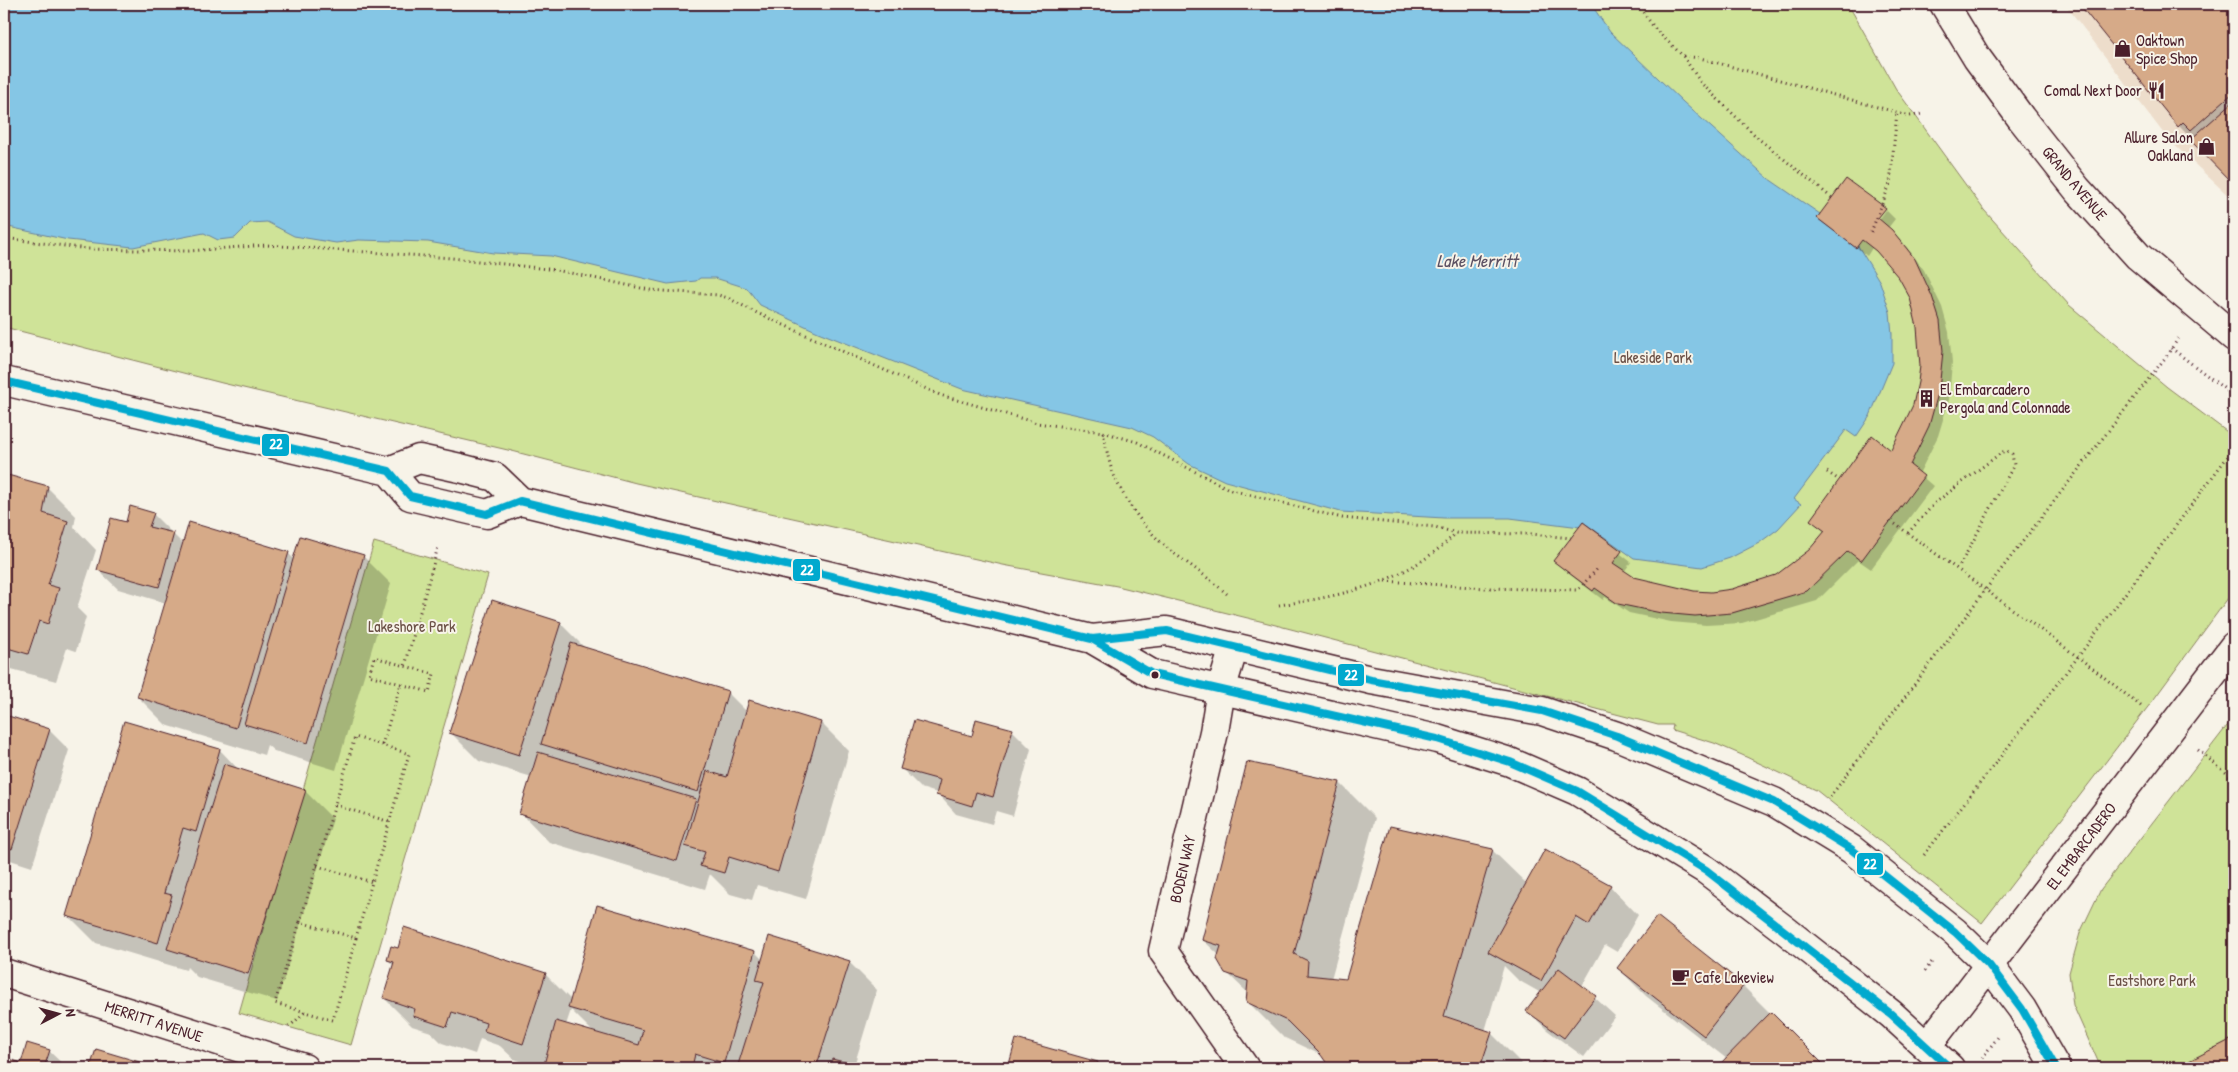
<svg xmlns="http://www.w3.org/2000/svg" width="2238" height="1072" viewBox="0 0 2238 1072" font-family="'Patrick Hand',sans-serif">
	<rect width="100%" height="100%" fill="#f7f3e8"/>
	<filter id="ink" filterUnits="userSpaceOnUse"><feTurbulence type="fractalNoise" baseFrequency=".02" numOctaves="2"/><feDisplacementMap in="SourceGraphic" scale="10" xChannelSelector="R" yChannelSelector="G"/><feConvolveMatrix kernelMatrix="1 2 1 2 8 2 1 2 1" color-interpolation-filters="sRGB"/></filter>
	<g filter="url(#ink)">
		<!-- built -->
		<path fill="#edddcb" d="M 2065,4 L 2234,4 L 2234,201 L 2167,138 Z"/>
		<!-- green -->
		<path fill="#cfe398" stroke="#8c8162" d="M 4,4 L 1848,4 L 1896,89 L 1984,210 L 2069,305 L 2167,387 L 2234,437 L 2234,590 L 2154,699 L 1982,923 L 1816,790 L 1742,755 L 1714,743 L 1672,730 L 1673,725 L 1658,725 L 1264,622 L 1117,586 L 1003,565 L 636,483 L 512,451 L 222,383 L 4,327 Z
			M 374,542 L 488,575 L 351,1045 L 239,1013 Z
			M 2234,717 L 2234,1068 L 2101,1068 L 2073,1005 L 2069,973 L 2080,933 L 2101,889 Z"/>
		<!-- water -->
		<path fill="#85c6e5" stroke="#6d839b" d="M 4,4 L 1591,4 L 1610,32 L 1683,102 L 1769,179 L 1820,214 L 1817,218 L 1856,247 L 1858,246 L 1880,282 L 1890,312 L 1892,334 L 1892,363 L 1870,416 L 1856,437 L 1846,430 L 1794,499 L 1801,504 L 1778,529 L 1759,543 L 1730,558 L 1702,567 L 1634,558 L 1583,522 L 1580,527 L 1510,518 L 1444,518 L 1341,512 L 1225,481 L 1189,464 L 1153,437 L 1132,427 L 962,389 L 818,332 L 760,305 L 747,288 L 715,278 L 700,278 L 696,281 L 668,284 L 551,256 L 493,253 L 428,242 L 359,240 L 336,243 L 294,236 L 267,222 L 250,223 L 235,238 L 218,240 L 204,233 L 133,247 L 68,240 L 4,226 Z"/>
		<!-- shadow -->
		<path fill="#0003" fill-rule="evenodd" d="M 2080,4 L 2234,4 L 2234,183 L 2179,126 Z
			M 1886,210 L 1895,219 L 1888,228 L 1902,241 L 1924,270 L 1942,307 L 1949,332 L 1952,362 L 1949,400 L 1938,436 L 1919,474 L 1933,486 L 1871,569 L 1858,560 L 1817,601 L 1742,623 L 1706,625 L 1671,622 L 1629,613 L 1605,597 L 1603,600 L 1564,570 L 1554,561 L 1583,524 L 1631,562 L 1624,572 L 1634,579 L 1694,592 L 1711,593 L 1732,590 L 1776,576 L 1810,551 L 1826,533 L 1811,520 L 1891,452 L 1914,406 L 1921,366 L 1918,327 L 1911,297 L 1900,277 L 1883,257 L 1872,248 L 1867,256 L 1819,218 L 1876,224 Z
			M 4,475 L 48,488 L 76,516 L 74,527 L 96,550 L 77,608 L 86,617 L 76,651 L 67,648 L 56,681 L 4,667 Z
			M 153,514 L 184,545 L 288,553 L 294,559 L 363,556 L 391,584 L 336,770 L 274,751 L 267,745 L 264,755 L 166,725 L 138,697 L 166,603 L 118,589 L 98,570 L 127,523 Z
			M 560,623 L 586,649 L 727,692 L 747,712 L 821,723 L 849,751 L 806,899 L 757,885 L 752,900 L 730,894 L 710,874 L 705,889 L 549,842 L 521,813 L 532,777 L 479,761 L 451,733 Z
			M 6,717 L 49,730 L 69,750 L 32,867 L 4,858 L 4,723 Z
			M 1012,730 L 1031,749 L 1013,816 L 996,811 L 992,824 L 956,814 L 937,793 L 921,788 L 902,769 Z
			M 220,750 L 239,770 L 305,791 L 333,819 L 277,1001 L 197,977 L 187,967 L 186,970 L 96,943 L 68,915 Z
			M 1340,783 L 1375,818 L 1331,979 L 1347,981 L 1492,850 L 1527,884 L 1610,886 L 1638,915 L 1617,952 L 1605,945 L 1582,986 L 1615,1016 L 1584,1057 L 1547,1030 L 1528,1011 L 1541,993 L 1518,980 L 1504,966 L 1485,1031 L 1491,1033 L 1526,1068 L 1331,1068 L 1323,1056 L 1283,1037 L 1247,1001 L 1248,993 L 1226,972 L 1220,956 L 1203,940 Z
			M 755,952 L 763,960 L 849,962 L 877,990 L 854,1066 L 864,1068 L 542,1068 L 514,1059 L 500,1046 L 480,1039 L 475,1054 L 442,1043 L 431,1032 L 412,1026 L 384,998 L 394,966 L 388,960 L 545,974 L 571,1000 ZM 571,1010 L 595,1034 L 566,1025 Z
			M 1618,968 L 1743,986 L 1825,1068 L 1718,1068 L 1727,1059 L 1646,996 Z
			M 2234,1039 L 2234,1068 L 2194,1068 L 2190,1061 Z
			M 1017,1040 L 1097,1063 L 1103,1068 L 1009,1068 Z
			M 49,1051 L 67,1068 L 4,1068 L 4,1058 L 22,1064 Z
			M 96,1051 L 142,1064 L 146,1068 L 91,1068 Z"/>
		<!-- building -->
		<path fill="#d6aa88" stroke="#4a1f2b" d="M 2079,4 L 2234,4 L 2234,92 L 2191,130 L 2183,122 L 2178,127 Z
			M 2234,101 L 2234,185 L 2190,140 Z
			M 1846,179 L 1886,208 L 1878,218 L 1892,230 L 1915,259 L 1932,296 L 1940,321 L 1943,351 L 1939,390 L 1929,426 L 1910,465 L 1924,476 L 1861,561 L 1848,551 L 1807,591 L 1732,613 L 1695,616 L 1661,613 L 1618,604 L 1595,588 L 1593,591 L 1553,561 L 1583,522 L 1622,551 L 1613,563 L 1634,577 L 1694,591 L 1711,592 L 1732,589 L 1776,575 L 1809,550 L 1825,531 L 1810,520 L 1872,435 L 1891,450 L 1913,405 L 1918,382 L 1920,366 L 1917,327 L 1910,298 L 1899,278 L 1876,251 L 1862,240 L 1856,248 L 1817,218 Z
			M 4,474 L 48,486 L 43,513 L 68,521 L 48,585 L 59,588 L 48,624 L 39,621 L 28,654 L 4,647 Z
			M 130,506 L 154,513 L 149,527 L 174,533 L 159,587 L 97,570 L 111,518 L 126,522 Z
			M 189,522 L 289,552 L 236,728 L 137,697 Z
			M 300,536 L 364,555 L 308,743 L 244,724 Z
			M 492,600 L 561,622 L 519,755 L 449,733 Z
			M 571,643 L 728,691 L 698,792 L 541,744 Z
			M 749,700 L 821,722 L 778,872 L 729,857 L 724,873 L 700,866 L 705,852 L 685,846 L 707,771 L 727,777 Z
			M 5,715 L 50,729 L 12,849 L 4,846 Z
			M 976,719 L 1013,729 L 993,797 L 976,792 L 972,806 L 936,795 L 940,780 L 900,769 L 914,720 L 972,736 Z
			M 124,721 L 220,749 L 196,832 L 183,828 L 164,893 L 172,895 L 158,943 L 66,916 Z
			M 538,752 L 696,799 L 677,861 L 519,814 Z
			M 1247,762 L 1340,782 L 1294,954 L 1308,961 L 1307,975 L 1346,979 L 1390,826 L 1493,849 L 1444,1016 L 1492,1032 L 1480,1068 L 1459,1064 L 1458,1068 L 1330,1068 L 1321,1055 L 1287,1021 L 1246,1002 L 1248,981 L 1225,973 L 1217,959 L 1221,946 L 1202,940 Z
			M 224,764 L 306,790 L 248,974 L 167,949 Z
			M 1545,849 L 1611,885 L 1589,925 L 1576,917 L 1541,981 L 1488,952 Z
			M 597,905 L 755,951 L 724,1063 L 695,1054 L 692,1067 L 697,1068 L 543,1068 L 556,1021 L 639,1045 L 643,1030 L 568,1008 Z
			M 1657,916 L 1744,985 L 1704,1036 L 1617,968 Z
			M 404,927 L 546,973 L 523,1044 L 484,1031 L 486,1023 L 452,1012 L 447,1027 L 413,1016 L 415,1009 L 383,998 L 394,962 L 387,960 L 391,946 L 398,948 Z
			M 769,936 L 850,961 L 816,1068 L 737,1068 L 764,982 L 756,980 Z
			M 1559,968 L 1596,996 L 1564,1038 L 1526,1011 Z
			M 1771,1012 L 1827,1068 L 1716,1068 Z
			M 2234,1038 L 2234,1068 L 2192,1068 L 2189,1061 Z
			M 1016,1039 L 1098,1062 L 1096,1068 L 1008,1068 Z
			M 27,1043 L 50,1050 L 44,1068 L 4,1068 L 4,1057 L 21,1063 Z
			M 96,1049 L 143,1063 L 141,1068 L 90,1068 Z
			M 832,1059 L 868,1068 L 830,1068 Z
			M 1544,1061 L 1552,1068 L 1537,1068 Z"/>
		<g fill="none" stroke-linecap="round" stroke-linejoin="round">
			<defs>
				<path id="minor" d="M 1234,647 L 1221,690 L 1214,732 L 1163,951 L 1245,1068
					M 4,973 L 304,1068
					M 1927,1046 L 2234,646"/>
				<path id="secondary" d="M 1944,4 L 1977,58 L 2021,118 L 2077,189 L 2138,256 L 2234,337
					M 4,381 L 389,471 L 419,459 L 460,468 L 495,477 L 520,501 L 1092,639 L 1152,674 L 1437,739 L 1510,762 L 1577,791 L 1706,870 L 1785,930 L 1891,1014 L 1950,1068
					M 389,471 L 410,496 L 487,514 L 520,501
					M 1092,639 L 1167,631 L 1371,680 L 1542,711 L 1617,736 L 1774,802 L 1851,849 L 1955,932 L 1989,965 L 2022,1009 L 2056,1068"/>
			</defs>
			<!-- minor casing -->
			<use href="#minor" stroke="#4a1f2b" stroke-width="31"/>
			<!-- secondary casing -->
			<use href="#secondary" stroke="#4a1f2b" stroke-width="31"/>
			<!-- path -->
			<path stroke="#4a1f2b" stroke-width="3" stroke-dasharray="1 4" stroke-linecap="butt" d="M 1637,4 L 1656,30 L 1683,56 L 1701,83 L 1759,139 L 1832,198
				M 1683,56 L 1700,58 L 1910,116 L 1922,114
				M 1871,232 L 1890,184 L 1897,112
				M 4,238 L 88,249 L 189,251 L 267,245 L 452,258 L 556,270 L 650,290 L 718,295 L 728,298 L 757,313 L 940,395 L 1037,423 L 1103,432 L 1137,442 L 1231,490 L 1342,518 L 1435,527 L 1456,533 L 1531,534 L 1571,538
				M 2171,348 L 2234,396
				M 1103,432 C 1106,445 1108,460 1113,473 C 1126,504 1148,534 1175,554 C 1193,567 1210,579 1227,594
				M 1827,472 L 1839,480
				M 1891,521 L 2078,657 L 2142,707
				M 1908,533 L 1935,503 L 2002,452 L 2007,451 L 2012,454 L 2014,465 L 1958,569
				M 1385,581 L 1486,588 L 1578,590 L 1597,569
				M 1279,605 C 1344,596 1408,582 1456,533
				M 401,684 L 369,675 L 374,657 L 405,666 L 438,547
				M 2198,750 L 2234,779
				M 1830,797 L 1986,589 L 2165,358 L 2180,336
				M 335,805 L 390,822
				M 1924,855 L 2078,657 L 2234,448
				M 317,866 L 372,882
				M 300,922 L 355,737 L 382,745
				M 356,938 L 409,754 L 382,745 L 401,684 L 429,692 L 434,674 L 405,666
				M 1925,971 L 1934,959
				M 289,1027 L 305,1012 L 333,1020 L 356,938 L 300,922 L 275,1003 L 305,1012
				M 1982,1058 L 1998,1037"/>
			<!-- minor -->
			<use href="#minor" stroke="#f7f3e8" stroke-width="28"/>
			<!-- secondary -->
			<use href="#secondary" stroke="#f7f3e8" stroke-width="28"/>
			<defs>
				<path id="bus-1" d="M 4,381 L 389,471 L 410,496 L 487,514 L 520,501 L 1092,639 L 1167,631 L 1371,680 L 1542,711 L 1617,736 L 1774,802 L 1851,849 L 1955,932 L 1989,965 L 2022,1009 L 2056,1068
					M 1084,637 L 1092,639 L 1152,674 L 1437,739 L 1510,762 L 1577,791 L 1706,870 L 1891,1014 L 1950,1068"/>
			</defs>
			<!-- bus-1 casing -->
			<use href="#bus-1" stroke="#f7f3e8" stroke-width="11"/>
			<!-- bus-1 -->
			<use href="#bus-1" stroke="#00a9ce" stroke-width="8"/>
		</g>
	</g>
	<!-- icons -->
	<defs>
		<symbol id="shop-bare" viewBox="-9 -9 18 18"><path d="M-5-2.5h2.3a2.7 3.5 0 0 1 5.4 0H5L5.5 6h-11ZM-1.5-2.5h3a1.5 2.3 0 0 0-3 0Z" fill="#4a1f2b" stroke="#f7f3e8" stroke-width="2.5" paint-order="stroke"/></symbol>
		<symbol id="restaurant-bare" viewBox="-9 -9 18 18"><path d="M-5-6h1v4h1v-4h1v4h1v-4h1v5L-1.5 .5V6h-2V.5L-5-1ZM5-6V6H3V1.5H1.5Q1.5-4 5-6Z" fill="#4a1f2b" stroke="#f7f3e8" stroke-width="2.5" paint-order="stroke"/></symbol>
		<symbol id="building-bare" viewBox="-9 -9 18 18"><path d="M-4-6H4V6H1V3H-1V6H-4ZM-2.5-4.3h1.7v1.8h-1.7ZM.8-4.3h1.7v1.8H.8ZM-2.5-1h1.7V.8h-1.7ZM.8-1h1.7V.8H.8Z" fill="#4a1f2b" stroke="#f7f3e8" stroke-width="2.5" paint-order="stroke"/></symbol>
		<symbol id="cafe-bare" viewBox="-9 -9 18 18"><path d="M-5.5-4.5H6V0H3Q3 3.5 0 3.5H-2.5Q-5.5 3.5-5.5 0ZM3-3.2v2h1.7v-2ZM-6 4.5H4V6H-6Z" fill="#4a1f2b" stroke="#f7f3e8" stroke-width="2.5" paint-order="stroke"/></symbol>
	</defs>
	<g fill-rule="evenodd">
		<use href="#shop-bare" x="2110" y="36" width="25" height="25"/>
		<use href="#restaurant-bare" x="2144" y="78" width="25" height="25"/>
		<use href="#shop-bare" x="2194" y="134" width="25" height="25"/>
		<use href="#building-bare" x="1914" y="386" width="25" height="25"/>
		<use href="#cafe-bare" x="1668" y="964" width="25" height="25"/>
	</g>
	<!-- markers -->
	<circle fill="#4a1f2b" stroke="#f7f3e8" stroke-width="2" cx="1155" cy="675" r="4.5"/>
	<g text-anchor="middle" stroke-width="4" stroke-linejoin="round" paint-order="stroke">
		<!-- poi labels -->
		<g font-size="16" fill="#4a1f2b" stroke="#f7f3e8" text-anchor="start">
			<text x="2136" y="46">Oaktown<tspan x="2136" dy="18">Spice Shop</tspan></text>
			<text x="2142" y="96" text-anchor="end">Comal Next Door</text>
			<text x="2193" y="143" text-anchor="end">Allure Salon<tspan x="2193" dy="18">Oakland</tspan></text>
			<text x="1940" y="395">El Embarcadero<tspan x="1940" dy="18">Pergola and Colonnade</tspan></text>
			<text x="1694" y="983">Cafe Lakeview</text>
		</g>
		<!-- street labels -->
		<g font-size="16" fill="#4a1f2b" stroke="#f7f3e8">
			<text transform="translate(2075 183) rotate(50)" y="6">GRAND AVENUE</text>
			<text transform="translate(2081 846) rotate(-53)" y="6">EL EMBARCADERO</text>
			<text transform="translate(1182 869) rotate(-77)" y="6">BODEN WAY</text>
			<text transform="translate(154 1021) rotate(18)" y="6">MERRITT AVENUE</text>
		</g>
		<!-- park labels -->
		<g font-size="16" fill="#6b5046" stroke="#f7f3e8">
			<text x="1653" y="363">Lakeside Park</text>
			<text x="412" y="632">Lakeshore Park</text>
			<text x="2152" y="986">Eastshore Park</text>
		</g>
		<!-- water labels -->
		<g font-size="18" font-style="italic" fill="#5c5163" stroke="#f7f3e8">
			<text x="1477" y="267">Lake Merritt</text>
		</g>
	</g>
	<g stroke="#f7f3e8" stroke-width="2">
		<rect x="261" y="433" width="29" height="24" rx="5" fill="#00a9ce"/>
		<rect x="792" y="558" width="29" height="24" rx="5" fill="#00a9ce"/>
		<rect x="1337" y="663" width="28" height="24" rx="5" fill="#00a9ce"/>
		<rect x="1856" y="852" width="28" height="24" rx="5" fill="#00a9ce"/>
	</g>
	<g font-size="14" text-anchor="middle" font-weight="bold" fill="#fff">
		<text x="276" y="449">22</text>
		<text x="807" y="575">22</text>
		<text x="1351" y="680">22</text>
		<text x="1870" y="869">22</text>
	</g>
	<!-- margin -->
	<rect width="2238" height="1072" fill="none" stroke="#f7f3e8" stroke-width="20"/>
	<rect x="10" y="10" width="2218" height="1052" fill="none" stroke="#4a1f2b" stroke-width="2" filter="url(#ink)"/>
	<!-- north arrow -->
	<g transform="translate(58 1014) rotate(84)" stroke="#f7f3e8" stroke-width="4" paint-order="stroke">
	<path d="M0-4L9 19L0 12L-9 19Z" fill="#4a1f2b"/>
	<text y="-8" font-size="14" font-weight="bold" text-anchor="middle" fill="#4a1f2b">N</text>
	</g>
</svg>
